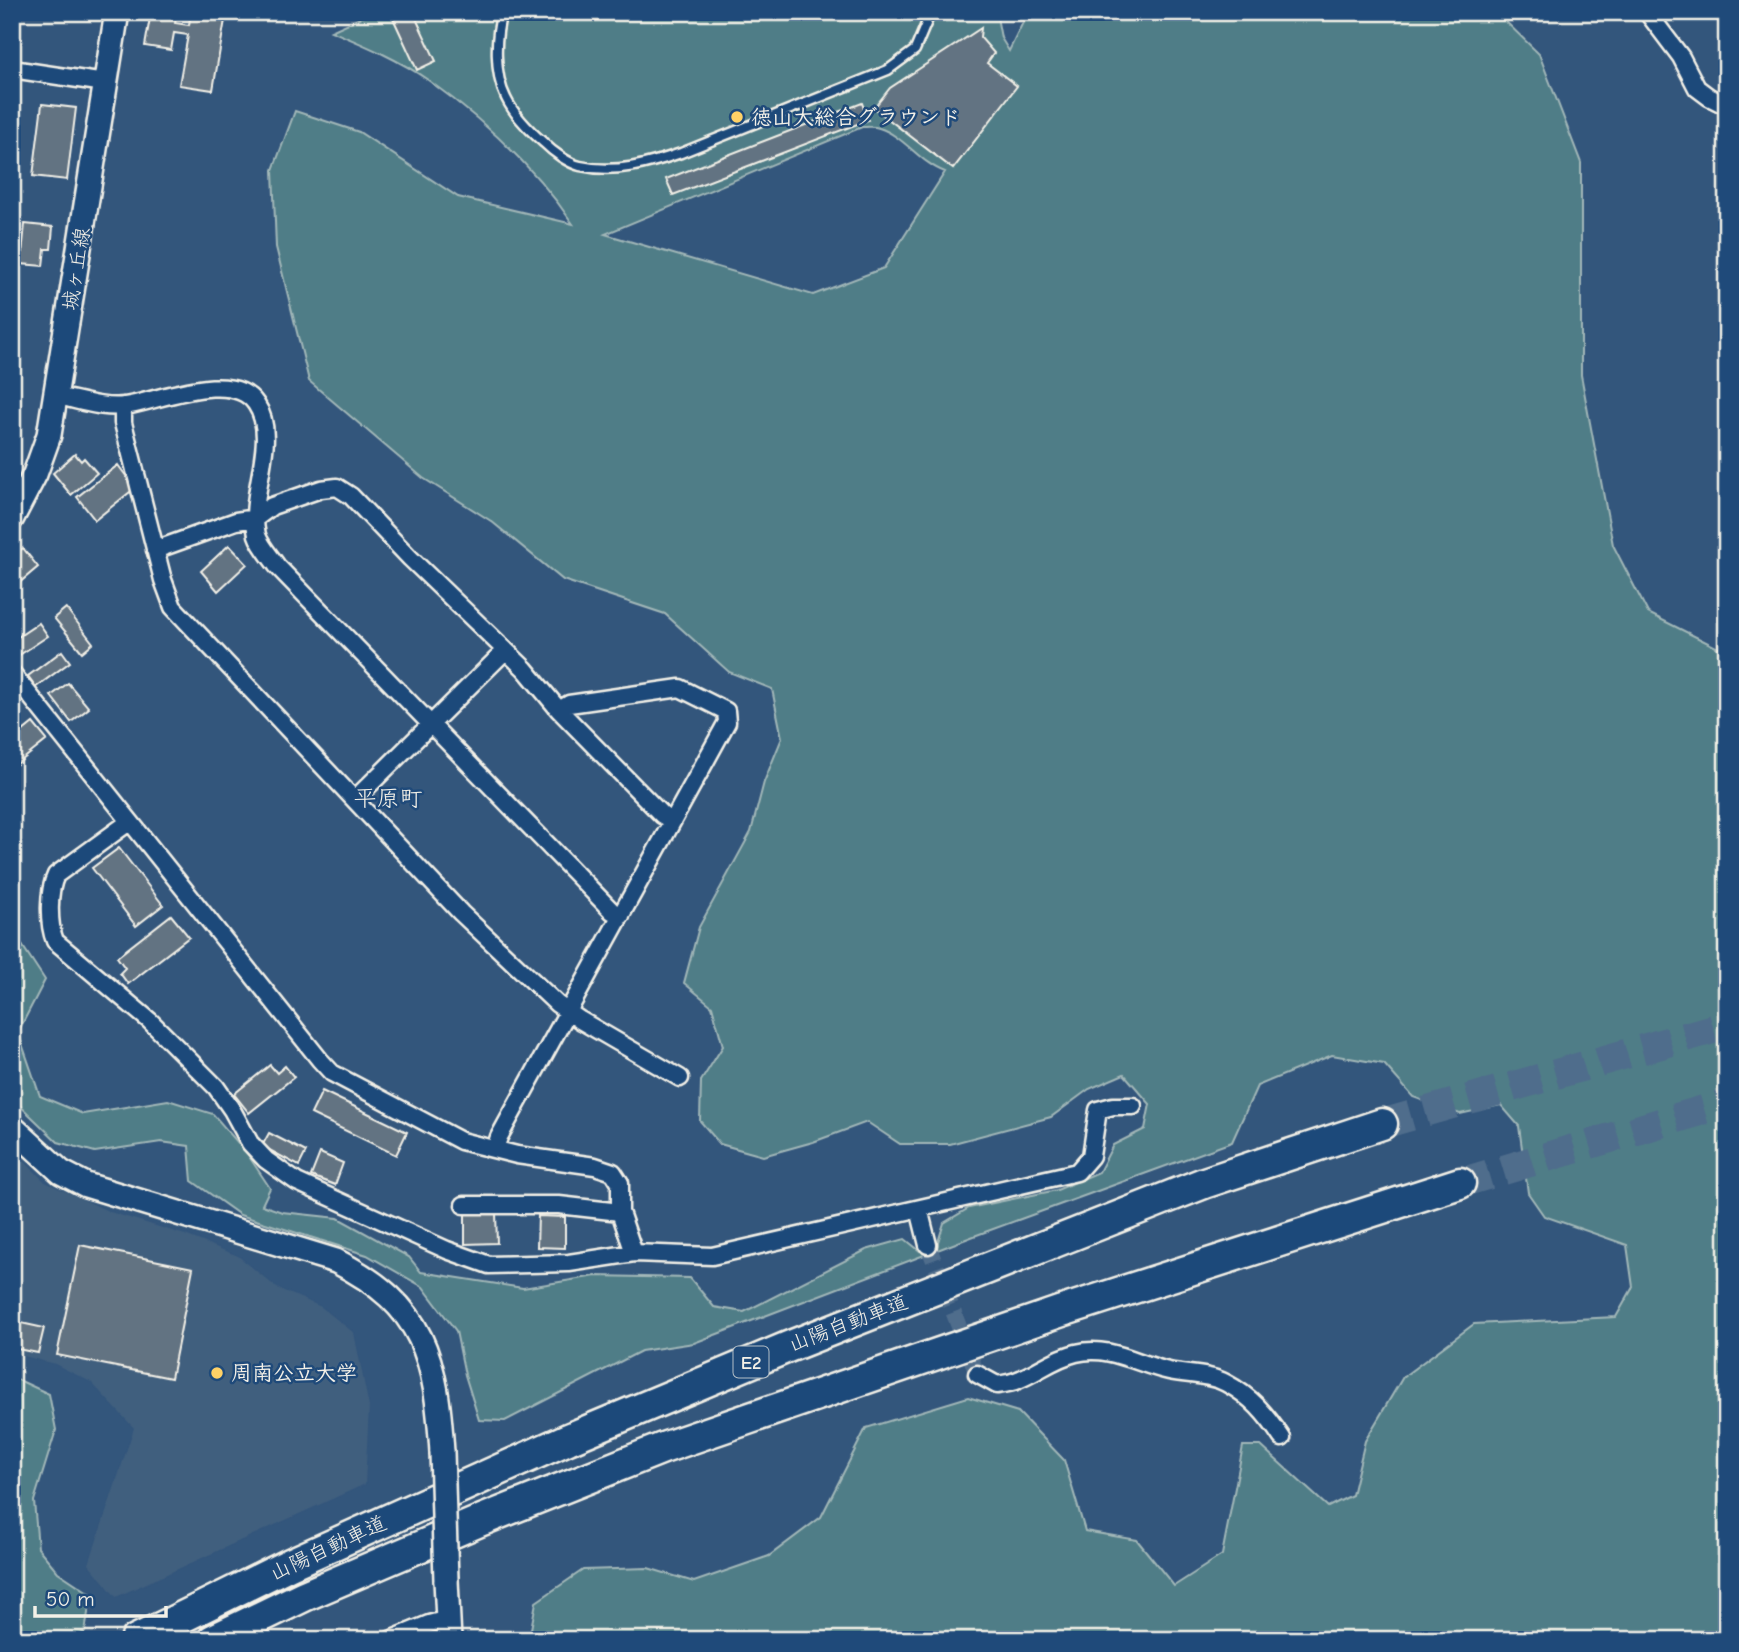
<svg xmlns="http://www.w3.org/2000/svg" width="1739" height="1652" viewBox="0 0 1739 1652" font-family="'Comic Neue','Klee One',sans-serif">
	<rect width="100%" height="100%" fill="#33567c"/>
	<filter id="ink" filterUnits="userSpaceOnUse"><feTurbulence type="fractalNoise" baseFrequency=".0143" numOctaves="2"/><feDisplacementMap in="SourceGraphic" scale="14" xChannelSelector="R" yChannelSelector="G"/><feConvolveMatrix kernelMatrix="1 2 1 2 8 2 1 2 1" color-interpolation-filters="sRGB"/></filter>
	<g filter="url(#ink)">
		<!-- built -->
		<path fill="#415f7e" d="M 12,1149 L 45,1182 L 110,1212 L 185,1235 L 238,1256 L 277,1288 L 321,1307 L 354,1333 L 369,1407 L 365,1484 L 116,1597 L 89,1564 L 134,1428 L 91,1382 L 55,1364 L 12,1353 Z"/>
		<!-- green -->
		<path fill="#4f7d87" stroke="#a2b7b8" stroke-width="2" fill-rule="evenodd" d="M 373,12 L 996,12 L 1001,38 L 1009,51 L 1028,12 L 1496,12 L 1539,54 L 1581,163 L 1581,375 L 1613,545 L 1648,613 L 1718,648 L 1727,648 L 1727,1640 L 529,1640 L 536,1602 L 583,1570 L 648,1568 L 694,1582 L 769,1556 L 821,1517 L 866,1428 L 968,1397 L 1018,1412 L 1064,1460 L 1085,1531 L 1137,1540 L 1174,1586 L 1222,1555 L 1243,1446 L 1261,1446 L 1328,1507 L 1352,1495 L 1365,1441 L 1403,1377 L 1474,1324 L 1616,1317 L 1633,1287 L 1627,1245 L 1544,1216 L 1528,1193 L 1519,1126 L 1501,1105 L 1460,1114 L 1413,1097 L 1384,1064 L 1332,1055 L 1257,1086 L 1232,1142 L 974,1236 L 694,1343 L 641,1351 L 505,1421 L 479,1420 L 465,1375 L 456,1331 L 423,1287 L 367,1255 L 240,1215 L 192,1181 L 189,1146 L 161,1142 L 95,1152 L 58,1142 L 12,1098 L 12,935 L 18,939 L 45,980 L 18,1032 L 40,1096 L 83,1114 L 168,1100 L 213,1114 L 246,1152 L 270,1188 L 262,1205 L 282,1212 L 338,1218 L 409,1257 L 421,1272 L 523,1288 L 596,1276 L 690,1278 L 714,1307 L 744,1312 L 866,1250 L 905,1239 L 920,1251 L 937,1245 L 944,1223 L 969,1208 L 1057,1190 L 1099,1172 L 1113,1145 L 1145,1129 L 1150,1104 L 1124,1074 L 1089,1089 L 1051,1117 L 950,1144 L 900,1144 L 867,1122 L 813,1142 L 763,1156 L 720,1144 L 700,1121 L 701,1081 L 723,1046 L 712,1006 L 684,983 L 699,927 L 751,832 L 764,782 L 782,738 L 772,689 L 729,672 L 665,614 L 563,580 L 491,521 L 423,478 L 309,381 L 276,247 L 273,170 L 295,111 L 359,132 L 458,197 L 573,224 C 536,169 482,119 428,80 C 398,59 364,45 331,31 ZM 862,127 C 867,127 874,126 879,128 C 904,136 920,163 945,172 L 884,268 L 813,295 L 605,234 Z
			M 12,1377 L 49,1394 L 56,1430 L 34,1501 L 38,1548 L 58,1572 L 91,1594 L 85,1632 L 67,1640 L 12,1640 Z"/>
		<!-- building -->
		<path fill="#627382" stroke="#f4f1e8" stroke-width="2" d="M 151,12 L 177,12 L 175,23 L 189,25 L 191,12 L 226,14 L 213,90 L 179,85 L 188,35 L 174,33 L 171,50 L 145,46 Z
			M 397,12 L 413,12 L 436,61 L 417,70 L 393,18 L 399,16 Z
			M 981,28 L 980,37 L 994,53 L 987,63 L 1017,86 L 953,169 L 874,108 L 890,88 Z
			M 862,103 L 868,120 L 673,195 L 666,179 Z
			M 42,104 L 76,108 L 67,180 L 33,176 Z
			M 25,224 L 53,227 L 51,249 L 45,249 L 43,266 L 21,264 Z
			M 75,454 L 81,461 L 84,458 L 97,473 L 71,495 L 53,473 Z
			M 118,465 L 135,488 L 95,520 L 77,497 Z
			M 229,545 L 247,564 L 218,591 L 201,571 Z
			M 23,548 L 38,567 L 12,589 L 12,557 Z
			M 66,608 L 93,643 L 82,652 L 54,618 Z
			M 39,623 L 48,636 L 12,660 L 12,641 Z
			M 62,651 L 70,662 L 36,687 L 28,676 Z
			M 68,683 L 89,708 L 71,722 L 51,696 Z
			M 33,723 L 47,740 L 12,768 L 12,740 Z
			M 119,848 L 163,905 L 136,926 L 92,868 Z
			M 171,915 L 189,937 L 128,984 L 120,973 L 125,968 L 117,957 Z
			M 270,1065 L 277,1073 L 285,1066 L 294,1077 L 249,1113 L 234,1094 Z
			M 322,1091 L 407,1132 L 396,1155 L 311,1114 Z
			M 269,1133 L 306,1152 L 299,1166 L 262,1146 Z
			M 320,1153 L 343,1163 L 335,1185 L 311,1176 Z
			M 496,1213 L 497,1243 L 465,1244 L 465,1214 Z
			M 538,1216 L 565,1217 L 565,1248 L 537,1247 Z
			M 80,1245 L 193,1268 L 171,1378 L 57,1355 Z
			M 12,1321 L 44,1328 L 38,1353 L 12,1348 Z"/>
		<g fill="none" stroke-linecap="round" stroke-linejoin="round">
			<!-- street-tunnel -->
			<path stroke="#506d8c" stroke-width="16" stroke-dasharray="16 8" stroke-linecap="butt" d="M 928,1245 L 977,1374"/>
			<!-- highway-tunnel -->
			<path stroke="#506d8c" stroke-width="30" stroke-dasharray="30 15" stroke-linecap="butt" d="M 1382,1124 L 1727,1025
				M 1460,1183 L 1727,1103"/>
			<defs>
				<path id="lane" d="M 502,12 C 495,37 494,74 506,98 C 514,115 529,130 544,143 C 553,152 568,163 580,166 C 615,174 649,164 681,153 L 888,70 L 915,50 L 931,12"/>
				<path id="street" d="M 1647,12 L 1681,57 L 1697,88 L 1709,97 L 1727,106
					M 12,69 L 105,83
					M 57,396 C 78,400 103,409 125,406 C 158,401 233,368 256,404 C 280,439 247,495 257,535 C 260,545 271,557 277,566 L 612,911 L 621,916
					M 123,406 L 123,423 L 163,580 L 173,607 L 461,913 L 557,1004 L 580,1020 L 680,1078
					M 155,550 L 236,521 L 256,518 L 272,506 L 321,489 L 337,487 L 351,496 L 410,558 L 525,669 L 559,710 L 662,815 L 672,821
					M 12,673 L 320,1060 L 332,1073 L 461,1141 L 517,1155 L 595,1166 L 613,1172 L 620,1183 L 620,1212 L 634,1253
					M 355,799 L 505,651
					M 129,822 L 56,875 C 48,891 48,924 55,941 L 150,1021 L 216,1087 L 232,1110 L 250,1143 L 266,1160 L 297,1182 L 447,1250 L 489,1265 L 569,1263 L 634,1253 L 712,1256 L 1077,1172 L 1091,1156 L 1098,1110 L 1113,1106 L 1133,1106
					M 495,1149 L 499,1137 L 727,722 L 726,711 L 680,688 L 569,704 L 559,710
					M 464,1205 L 559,1205 L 620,1212
					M 919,1209 L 928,1245
					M 977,1374 L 997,1385 C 1004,1384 1012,1383 1018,1380 C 1038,1372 1054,1358 1076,1353 C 1110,1345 1137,1364 1169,1371 C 1188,1375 1209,1374 1226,1383 C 1251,1396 1267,1415 1282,1438
					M 390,1640 L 429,1624 L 448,1619"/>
				<path id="secondary" d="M 12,518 L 35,474 L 49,435 L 117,12
					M 12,1127 L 61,1172 L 86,1185 L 336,1261 C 425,1306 436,1358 442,1452
					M 446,1580 L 449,1640"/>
				<path id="highway" d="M 136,1640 L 290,1564 L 568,1439 L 788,1347 L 1204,1183 L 1382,1124
					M 213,1640 L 304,1596 L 482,1520 L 663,1448 L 1059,1312 L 1460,1183"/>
			</defs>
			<!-- lane casing -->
			<use href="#lane" stroke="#f4f1e8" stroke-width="13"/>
			<!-- street casing -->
			<use href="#street" stroke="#f4f1e8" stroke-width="21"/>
			<!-- secondary casing -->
			<use href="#secondary" stroke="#f4f1e8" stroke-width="28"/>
			<!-- highway casing -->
			<use href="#highway" stroke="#f4f1e8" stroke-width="35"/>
			<!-- lane -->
			<use href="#lane" stroke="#1f4a7a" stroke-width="8"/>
			<!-- street -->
			<use href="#street" stroke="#1f4a7a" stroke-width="16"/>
			<!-- secondary -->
			<use href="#secondary" stroke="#1f4a7a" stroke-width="23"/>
			<!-- highway -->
			<use href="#highway" stroke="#1f4a7a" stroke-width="30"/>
			<defs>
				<path id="secondary-bridge" d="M 442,1452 L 446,1580"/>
			</defs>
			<!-- secondary-bridge casing -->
			<use href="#secondary-bridge" stroke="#f4f1e8" stroke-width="28" stroke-linecap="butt"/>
			<!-- secondary-bridge -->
			<use href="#secondary-bridge" stroke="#1f4a7a" stroke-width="23"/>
		</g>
	</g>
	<!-- markers -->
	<g fill="#ffd166" stroke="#1f4a7a" stroke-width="2.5">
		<circle cx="737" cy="117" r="7"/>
		<circle cx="217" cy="1373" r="7"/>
	</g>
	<g text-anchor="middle" stroke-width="5" stroke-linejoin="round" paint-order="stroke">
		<!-- shield labels -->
		<rect fill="#1f4a7a" stroke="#b4bfc7" stroke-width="2" x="733.5" y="1346.5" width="35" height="31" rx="5"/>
		<g font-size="19" font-weight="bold" fill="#f4f1e8">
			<text x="751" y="1369">E2</text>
		</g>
		<!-- poi labels -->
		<g font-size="21" font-weight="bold" fill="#f4f1e8" stroke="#1f4a7a" text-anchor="start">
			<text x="751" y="124">徳山大総合グラウンド</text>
			<text x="231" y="1380">周南公立大学</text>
		</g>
		<!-- street labels -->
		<g font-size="21" fill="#f4f1e8" stroke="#1f4a7a">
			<text transform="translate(76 269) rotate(-81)" y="7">城ヶ丘線</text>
			<text transform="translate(848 1323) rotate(-21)" y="7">山陽自動車道</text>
			<text transform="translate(328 1548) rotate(-25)" y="7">山陽自動車道</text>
		</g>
		<!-- neighbourhood labels -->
		<g font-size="23" fill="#f4f1e8" stroke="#1f4a7a">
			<text x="388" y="806">平原町</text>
		</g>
	</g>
	<!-- margin -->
	<rect width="1739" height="1652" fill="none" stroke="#1f4a7a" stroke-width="42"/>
	<rect x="21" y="21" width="1697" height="1610" fill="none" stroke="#f4f1e8" stroke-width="2.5" filter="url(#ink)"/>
	<!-- scale -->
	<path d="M35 1606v10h131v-10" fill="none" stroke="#f4f1e8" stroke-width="3.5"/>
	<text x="46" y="1606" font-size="21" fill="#f4f1e8" stroke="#1f4a7a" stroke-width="5" paint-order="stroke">50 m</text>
</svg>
